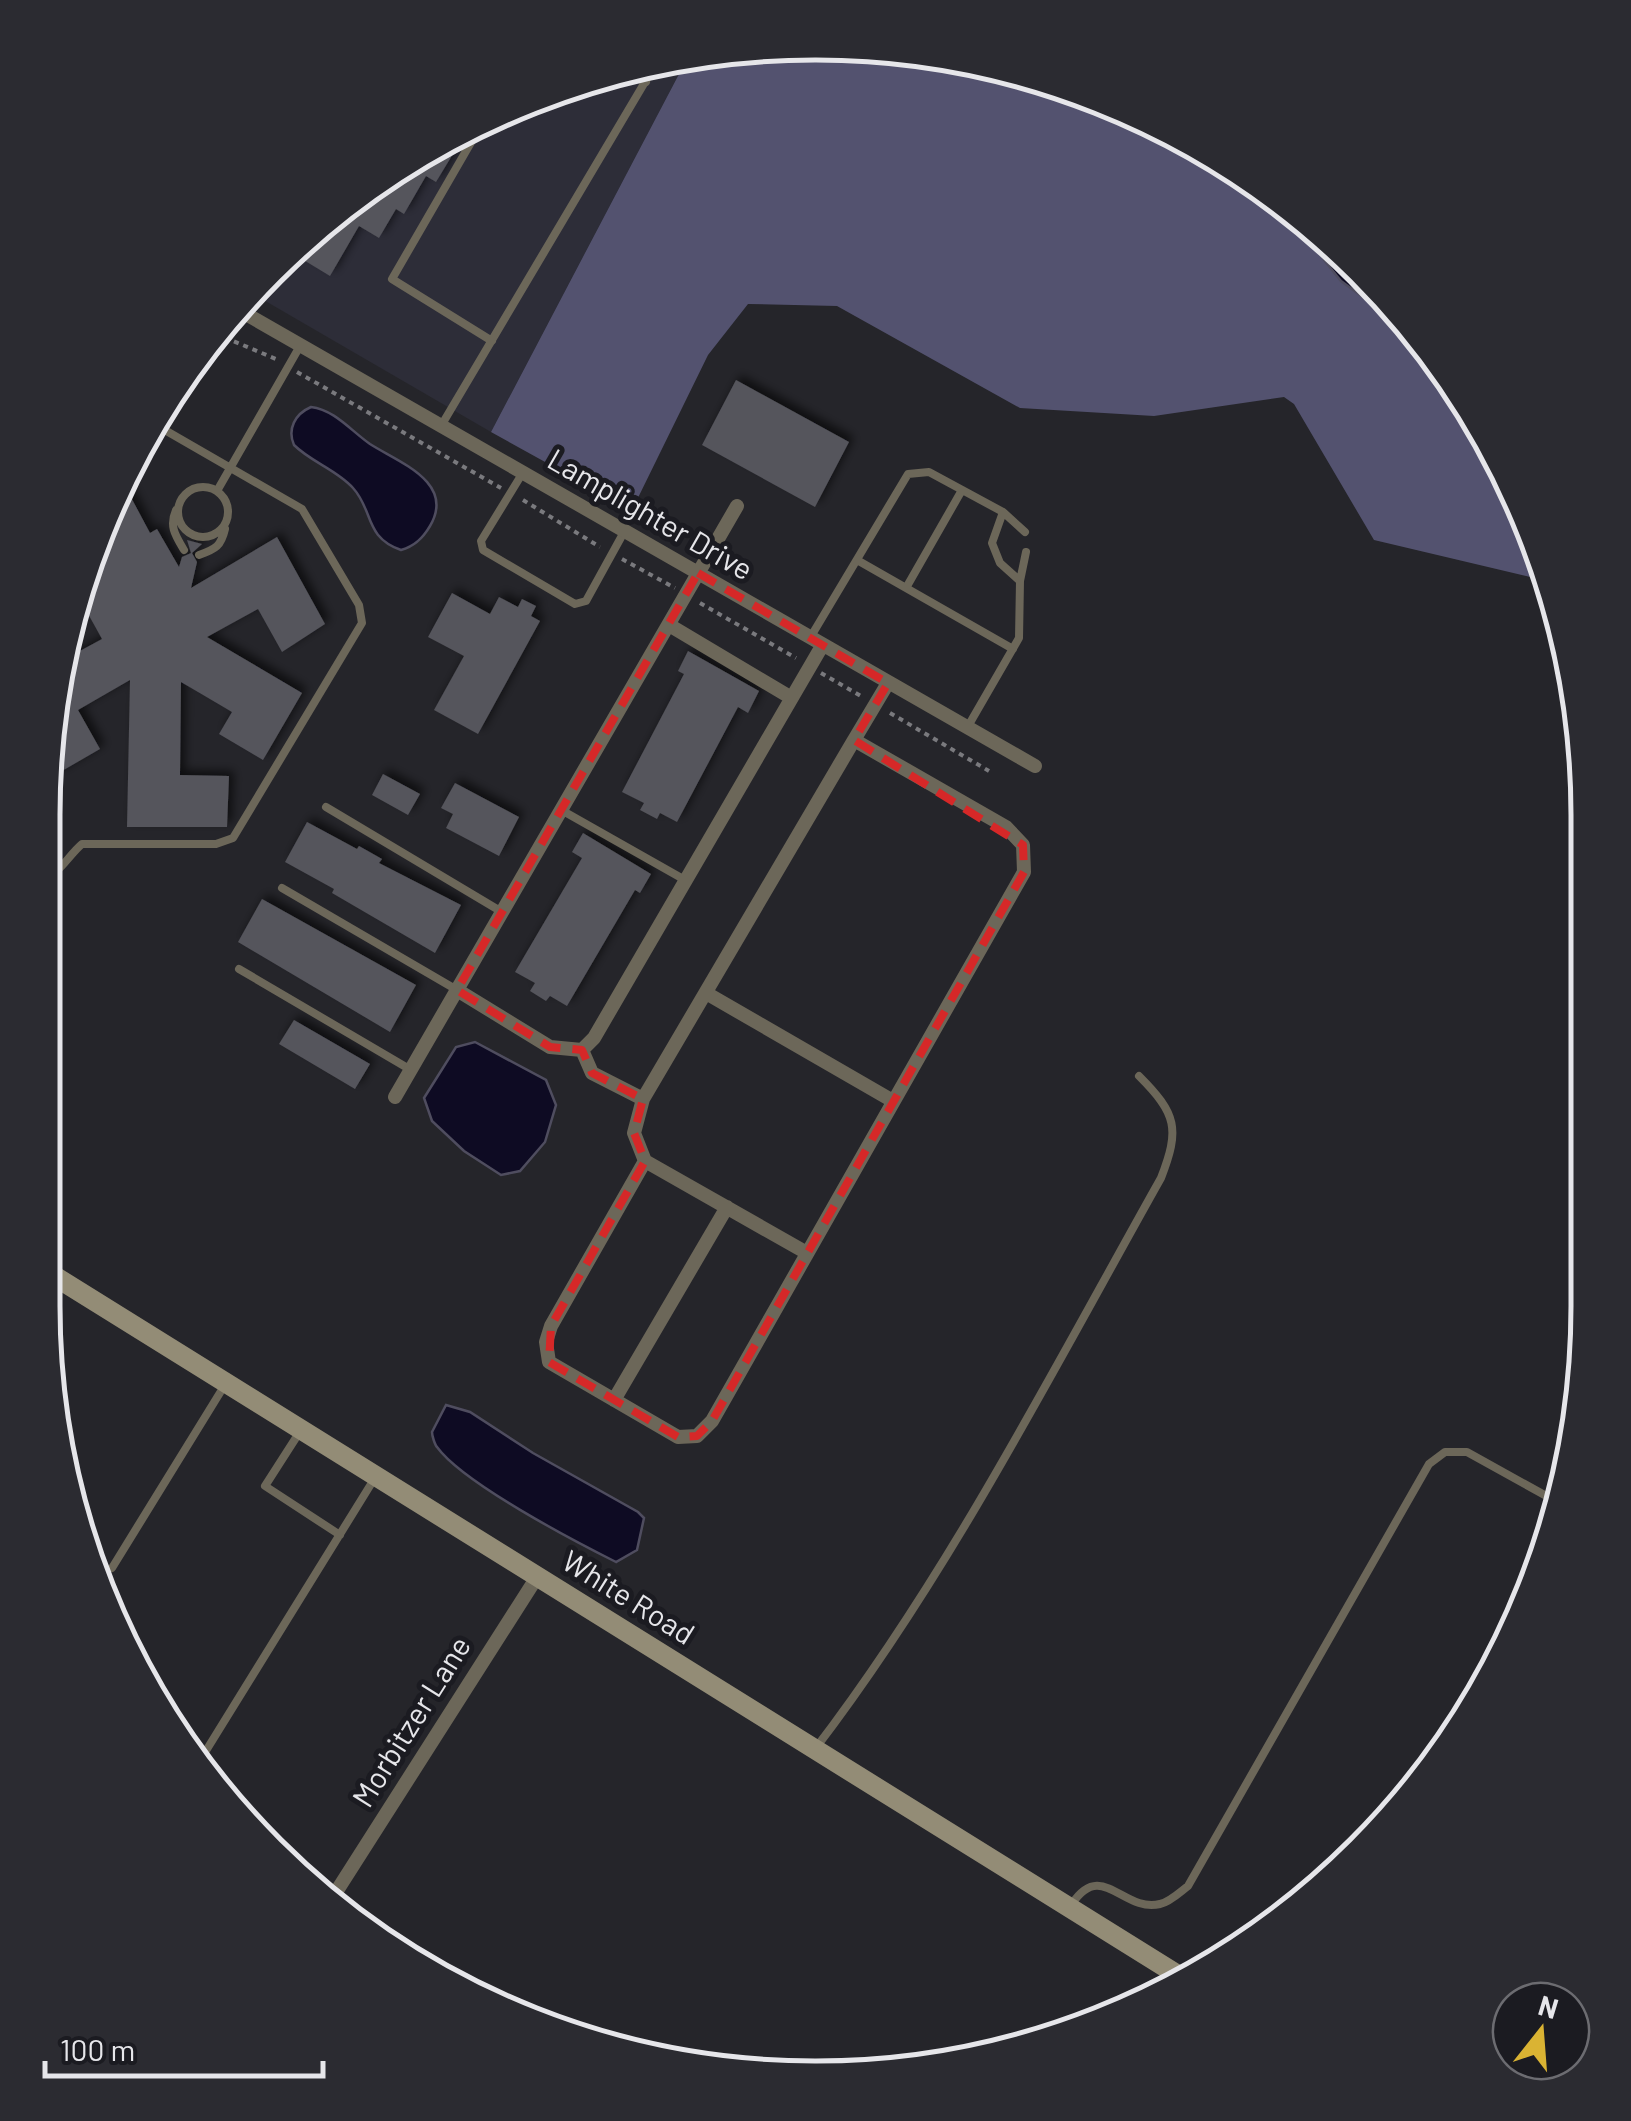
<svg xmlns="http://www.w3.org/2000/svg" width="1631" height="2121" viewBox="0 0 1631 2121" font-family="Barlow,sans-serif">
	<defs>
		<filter id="shadow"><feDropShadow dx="5" dy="-5" stdDeviation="5" flood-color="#0009"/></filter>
	</defs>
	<rect width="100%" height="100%" fill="#25252a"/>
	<!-- built -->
	<path fill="#2d2d38" d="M 689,55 L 491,432 L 255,295 L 387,172 L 520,101 L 665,57 Z"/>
	<!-- forest -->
	<path fill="#53526f" d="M 816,43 L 967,57 L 1112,102 L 1245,173 L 1268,191 L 1341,281 L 1418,337 L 1459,387 L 1547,566 L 1551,582 L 1374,540 L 1294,404 L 1284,397 L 1154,416 L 1020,408 L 837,306 L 748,304 L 708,355 L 632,510 L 491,432 L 689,55 Z"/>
	<!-- water -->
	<path fill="#0e0b23" stroke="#4f4d5f" stroke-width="2.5" d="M 1327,241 L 1362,269 L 1418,337 L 1341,281 L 1324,260 Z
		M 311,407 C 335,410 351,431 370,444 C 398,462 456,482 430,526 C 423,538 415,546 401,550 C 364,537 374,511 353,488 C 337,470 311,462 294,445 C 287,429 295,414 311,407 Z
		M 475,1042 L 546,1080 L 556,1105 L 545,1142 L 520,1171 L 501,1175 L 464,1151 L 432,1121 L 424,1098 L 456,1047 Z
		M 446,1405 L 470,1412 L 533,1453 L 638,1512 L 644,1518 L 637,1550 L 616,1562 C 574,1541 463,1483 437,1447 C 435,1445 432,1436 432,1432 Z"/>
	<!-- building -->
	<path fill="#54545b" filter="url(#shadow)" d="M 468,129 L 436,182 L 426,176 L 404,214 L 396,209 L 379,238 L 359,226 L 330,276 L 297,256 L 387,172 Z
		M 736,380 L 849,442 L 815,507 L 702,445 Z
		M 126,488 L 150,533 L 157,529 L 179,567 L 182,557 L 191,553 L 187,540 L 202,544 L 192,553 L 197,562 L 191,588 L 277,537 L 325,624 L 282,652 L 258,609 L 207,637 L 302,693 L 263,760 L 219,734 L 232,712 L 181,682 L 180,775 L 229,776 L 227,827 L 127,827 L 130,680 L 78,710 L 100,749 L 55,775 L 46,758 L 65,659 L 102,639 L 87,612 L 81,615 L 76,604 L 83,568 Z
		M 452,593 L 490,614 L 499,597 L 518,607 L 522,599 L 536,606 L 531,616 L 540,621 L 478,734 L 434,710 L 464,656 L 428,637 Z
		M 688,651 L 759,691 L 748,713 L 738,707 L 677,822 L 660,813 L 657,819 L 640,810 L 644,803 L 622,792 L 684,674 L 678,671 Z
		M 383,774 L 420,794 L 408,815 L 372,795 Z
		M 455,783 L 519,817 L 499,856 L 446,828 L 453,814 L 441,808 Z
		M 307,822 L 357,849 L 359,846 L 382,859 L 379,863 L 461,905 L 435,953 L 332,893 L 334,889 L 285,862 Z
		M 583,833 L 651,874 L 640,893 L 635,890 L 567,1006 L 550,996 L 546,1001 L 530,991 L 535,983 L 515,972 L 582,858 L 572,852 Z
		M 262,899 L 416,985 L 390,1032 L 238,942 Z
		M 294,1020 L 370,1064 L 355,1089 L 279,1044 Z"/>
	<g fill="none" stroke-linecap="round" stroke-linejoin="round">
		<!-- path -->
		<path stroke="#7a7a7e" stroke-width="4" stroke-dasharray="5 5" stroke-linecap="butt" d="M 218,330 L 226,338 L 276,359
			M 297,372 L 501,488
			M 523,500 L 600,547
			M 622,559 L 675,588
			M 700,603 L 796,658
			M 821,673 L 861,696
			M 890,713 L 989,771"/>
		<!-- lane -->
		<path stroke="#6c6759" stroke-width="8" d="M 626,69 L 646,82
			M 484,120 L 392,279 L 492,341
			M 441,426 L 658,60
			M 522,474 L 481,541 L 483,550 L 575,604 L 586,601 L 624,532
			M178 512a25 25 0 1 1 50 0a25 25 0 1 1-50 0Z
			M 217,491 L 300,346
			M 176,510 C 169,526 175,535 184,550
			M 1003,512 L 1025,532
			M 199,555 C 216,549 221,546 225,529
			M 857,560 L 1013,649
			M 1020,581 L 1026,552
			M 906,588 L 962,490
			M 810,638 L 908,474 L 929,472 L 1003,512 L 992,543 L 1000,563 L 1020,581 L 1019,638 L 967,728
			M 326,807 L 502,912
			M 563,811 L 685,880
			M 44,879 C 60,873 69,855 82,844 L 216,844 L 233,838 L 362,623 L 359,605 L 302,509 L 163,429 L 157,429
			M 282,888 L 457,990
			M 239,969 L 411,1070
			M 299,1433 L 265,1486 L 340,1535
			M 112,1568 L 226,1383
			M 815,1749 C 949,1574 1053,1370 1161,1178 C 1180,1129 1177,1114 1139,1076
			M 199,1762 L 376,1476
			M 1072,1904 C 1102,1859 1123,1913 1160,1904 C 1170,1902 1180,1892 1188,1886 L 1429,1464 L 1445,1452 L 1467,1452 L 1559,1503"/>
		<!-- street -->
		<path stroke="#6c6759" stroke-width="14" d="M 239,310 L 1035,766
			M 669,625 L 790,697
			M 457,990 L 550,1047 L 582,1050 L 594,1038 L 822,646
			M 706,993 L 893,1101
			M 582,1050 L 592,1073 L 643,1099 L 634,1133 L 645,1161 L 551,1326 L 546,1342 L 549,1362 L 678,1437 L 697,1436 L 712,1421 L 1024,872 L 1023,845 L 1006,827 L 854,740 L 888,683
			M 395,1097 L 737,506
			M 643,1099 L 854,740
			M 645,1161 L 807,1253
			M 614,1400 L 727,1207
			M 331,1900 L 537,1577"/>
		<!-- secondary -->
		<path stroke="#938c76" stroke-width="20" d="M 43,1269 L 1181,1977"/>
	</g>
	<!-- marked area -->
	<path fill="none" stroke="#d62828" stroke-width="8" stroke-dasharray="20 12" stroke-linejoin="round" d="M 698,573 L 888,683 L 854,740 L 1023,845 L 1024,872 L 712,1421 L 697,1436 L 678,1437 L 549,1362 L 551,1326 L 645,1161 L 634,1133 L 643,1099 L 592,1073 L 582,1050 L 550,1047 L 457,990 Z"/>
	<g text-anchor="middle" stroke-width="10" stroke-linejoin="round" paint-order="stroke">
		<!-- street labels -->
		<g font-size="30" fill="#e6e6ea" stroke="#1b1b21">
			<text transform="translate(650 515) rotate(30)" y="10">Lamplighter Drive</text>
			<text transform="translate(628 1598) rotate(32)" y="10">White Road</text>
			<text transform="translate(412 1722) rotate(-58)" y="10">Morbitzer Lane</text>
		</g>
	</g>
	<!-- crop -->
	<path d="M0 0H1631V2121H0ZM815 60H816A755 755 0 0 1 1571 815V1306A755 755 0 0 1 816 2061H815A755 755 0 0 1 60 1306V815A755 755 0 0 1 815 60Z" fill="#2b2b31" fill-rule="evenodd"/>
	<path fill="none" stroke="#e6e6ea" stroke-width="5" d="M815 60H816A755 755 0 0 1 1571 815V1306A755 755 0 0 1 816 2061H815A755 755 0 0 1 60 1306V815A755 755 0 0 1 815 60Z"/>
	<!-- north arrow -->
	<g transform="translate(1541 2031) rotate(17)"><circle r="48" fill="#1b1b21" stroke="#6c6c71" stroke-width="2.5"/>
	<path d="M0-8L18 38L0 25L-18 38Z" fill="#dab333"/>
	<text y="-15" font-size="28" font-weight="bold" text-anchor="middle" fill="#e6e6ea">N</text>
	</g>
	<!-- scale -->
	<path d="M45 2061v15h278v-15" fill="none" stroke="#e6e6ea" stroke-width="5"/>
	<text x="60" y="2061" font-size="30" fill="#e6e6ea" stroke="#1b1b21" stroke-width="8" paint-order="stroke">100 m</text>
</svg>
